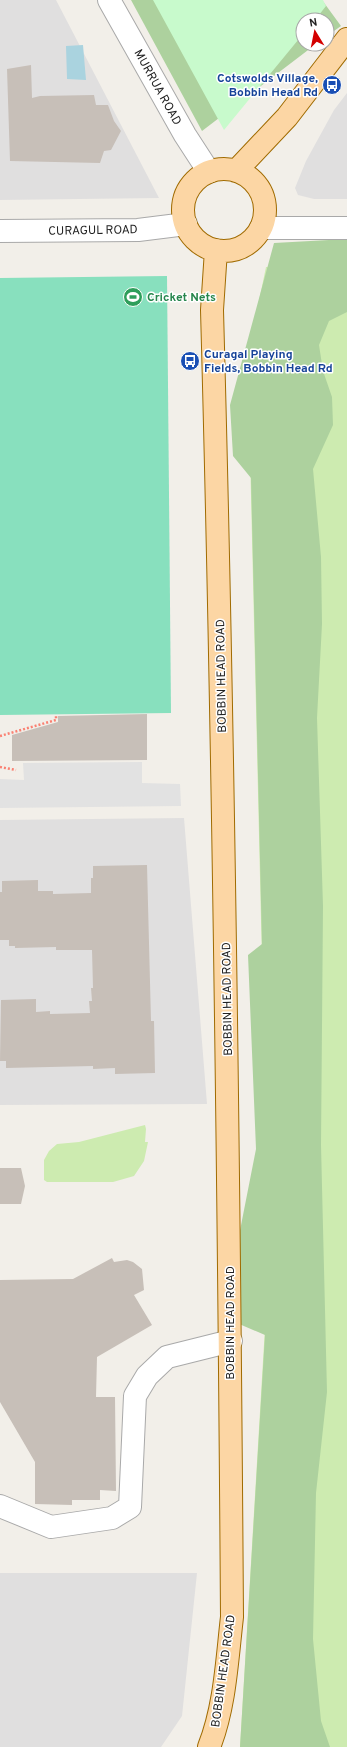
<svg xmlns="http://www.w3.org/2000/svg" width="347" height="1747" viewBox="0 0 347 1747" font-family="Overpass,sans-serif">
	<rect width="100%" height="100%" fill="#f2efe9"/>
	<!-- residential -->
	<path fill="#e0dfdf" d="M 0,0 L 56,0 L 159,198 L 0,200 Z
		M 347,93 L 347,199 L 314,199 L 298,195 L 295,188 L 306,161 L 334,110 Z
		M 184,818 L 207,1104 L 0,1105 L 0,820 Z
		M 0,1573 L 197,1573 L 182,1716 L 161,1747 L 0,1747 Z"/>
	<!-- grass -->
	<path fill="#cdebb0" d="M 347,266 L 347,1747 L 240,1747 L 269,1260 L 249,411 L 256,315 L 266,267 Z
		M 145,1125 L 146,1129 L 145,1142 L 148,1142 L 144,1161 L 134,1176 L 113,1182 L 47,1182 L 44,1180 L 44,1160 L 49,1151 L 57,1144 L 79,1142 Z"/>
	<!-- forest -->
	<path fill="#add19e" d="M 131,0 L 322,0 L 341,26 L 327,36 L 327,20 L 303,20 L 303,44 L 316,44 L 202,131 Z
		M 347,239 L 347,312 L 329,321 L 319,345 L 323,371 L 332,397 L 333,425 L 313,469 L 321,557 L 322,624 L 317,718 L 323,906 L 321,1145 L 327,1392 L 316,1493 L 313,1639 L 321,1721 L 330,1747 L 240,1747 L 265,1335 L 223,1317 L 256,1149 L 248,955 L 262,944 L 251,478 L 233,456 L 230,405 L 274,243 Z"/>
	<!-- park -->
	<path fill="#c8facc" d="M 153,0 L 323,0 L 326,6 L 315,20 L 303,20 L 303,34 L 224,130 Z"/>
	<!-- pitch -->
	<path fill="#88e0be" d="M 167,276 L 171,713 L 0,715 L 0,278 Z"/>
	<!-- parking -->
	<path fill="#e2e2e2" d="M 142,762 L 142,783 L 180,784 L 181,806 L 0,808 L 0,779 L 24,780 L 23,763 Z"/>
	<!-- water -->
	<path fill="#aad3df" d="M 83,45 L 86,80 L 67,79 L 66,46 Z"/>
	<!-- building -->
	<path fill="#c7bfb8" d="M 31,65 L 32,98 L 40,96 L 94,95 L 96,105 L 108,105 L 114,121 L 121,131 L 111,150 L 104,151 L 100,163 L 10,161 L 7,69 Z
		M 147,714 L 147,760 L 12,761 L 12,735 L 58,722 L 58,716 Z
		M 147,865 L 151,1021 L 154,1021 L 155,1073 L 115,1074 L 115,1068 L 93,1069 L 93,1066 L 6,1068 L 6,1061 L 0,1061 L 1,1000 L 36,999 L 36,1012 L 50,1011 L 50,1014 L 90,1013 L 89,1001 L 92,1001 L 91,988 L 93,988 L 92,950 L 56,950 L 56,947 L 15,948 L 15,946 L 9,946 L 9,940 L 0,940 L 0,892 L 2,892 L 2,881 L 38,880 L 38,891 L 53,891 L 53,894 L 91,893 L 91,878 L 93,878 L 93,866 Z
		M 0,1168 L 21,1168 L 25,1186 L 21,1204 L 0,1204 Z
		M 112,1258 L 114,1262 L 127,1260 L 133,1262 L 142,1269 L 144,1290 L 134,1295 L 152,1325 L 97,1357 L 96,1397 L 115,1397 L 116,1491 L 100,1490 L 100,1500 L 72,1500 L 72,1505 L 35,1504 L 35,1462 L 0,1402 L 0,1280 L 73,1279 Z"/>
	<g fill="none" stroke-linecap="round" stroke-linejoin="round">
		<defs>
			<path id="minor" d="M 109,0 L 185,135 L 209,172
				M 261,228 L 347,228
				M 0,231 L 138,230 L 186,224
				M 0,1506 L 51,1527 L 112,1518 L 130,1507 L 135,1396 L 147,1376 L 167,1357 L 231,1341"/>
			<path id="major" d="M183 210a41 41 0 1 1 82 0a41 41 0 1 1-82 0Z
				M 236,171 L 287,117 L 347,39
				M 209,1747 C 225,1707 227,1660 232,1617 C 229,1181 224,746 212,310 L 216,250"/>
		</defs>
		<!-- minor casing -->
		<use href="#minor" stroke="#a9a9a9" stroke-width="24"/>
		<!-- major casing -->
		<use href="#major" stroke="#a06b00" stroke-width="24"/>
		<!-- path -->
		<path stroke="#fa8072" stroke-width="2.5" stroke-dasharray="2 2" stroke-linecap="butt" d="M 0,736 L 56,720 L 56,715
			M 0,767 L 16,770"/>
		<!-- minor -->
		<use href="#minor" stroke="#fff" stroke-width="22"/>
		<!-- major -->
		<use href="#major" stroke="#fcd6a4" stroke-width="22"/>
	</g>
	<!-- icons -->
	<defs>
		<symbol id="bus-disc" viewBox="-11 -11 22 22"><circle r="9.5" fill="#1a4fb4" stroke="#fff"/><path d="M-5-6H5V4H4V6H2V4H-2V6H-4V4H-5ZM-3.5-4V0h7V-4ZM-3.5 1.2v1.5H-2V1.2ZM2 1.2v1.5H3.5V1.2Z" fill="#fff"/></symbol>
		<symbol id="stadium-disc" viewBox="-11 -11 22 22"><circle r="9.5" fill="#2e9e5b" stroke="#fff"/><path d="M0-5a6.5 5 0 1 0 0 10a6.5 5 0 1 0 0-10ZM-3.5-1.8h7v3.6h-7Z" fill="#fff"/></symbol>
	</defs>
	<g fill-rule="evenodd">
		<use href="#bus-disc" x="321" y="74" width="22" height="22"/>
		<use href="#stadium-disc" x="122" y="286" width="22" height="22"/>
		<use href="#bus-disc" x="179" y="350" width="22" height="22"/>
	</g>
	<g text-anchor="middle" stroke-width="3" stroke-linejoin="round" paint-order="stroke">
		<!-- transit labels -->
		<g font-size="12" font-weight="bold" fill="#164399" stroke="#fff" text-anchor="end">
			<text x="318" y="82">Cotswolds Village,<tspan x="318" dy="14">Bobbin Head Rd</tspan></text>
			<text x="204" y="358" text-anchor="start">Curagal Playing<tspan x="204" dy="14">Fields, Bobbin Head Rd</tspan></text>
		</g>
		<!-- street labels -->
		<g font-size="12" fill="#222" stroke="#fff">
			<text transform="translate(158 87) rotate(61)" y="4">MURRUA ROAD</text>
			<text transform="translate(93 230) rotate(-1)" y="4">CURAGUL ROAD</text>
			<text transform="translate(221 676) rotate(-91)" y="4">BOBBIN HEAD ROAD</text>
			<text transform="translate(227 999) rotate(-91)" y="4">BOBBIN HEAD ROAD</text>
			<text transform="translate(230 1323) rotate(-90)" y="4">BOBBIN HEAD ROAD</text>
			<text transform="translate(223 1671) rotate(-82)" y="4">BOBBIN HEAD ROAD</text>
		</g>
		<!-- leisure labels -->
		<g font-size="12" font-weight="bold" fill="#27864d" stroke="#fff" text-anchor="start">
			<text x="147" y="301">Cricket Nets</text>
		</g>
	</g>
	<!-- north arrow -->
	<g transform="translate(315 32) rotate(350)"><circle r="19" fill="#ffffff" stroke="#a7a7a7"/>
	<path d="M0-3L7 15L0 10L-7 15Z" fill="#d40000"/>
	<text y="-6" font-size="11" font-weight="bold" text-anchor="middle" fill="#222222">N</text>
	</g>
</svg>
